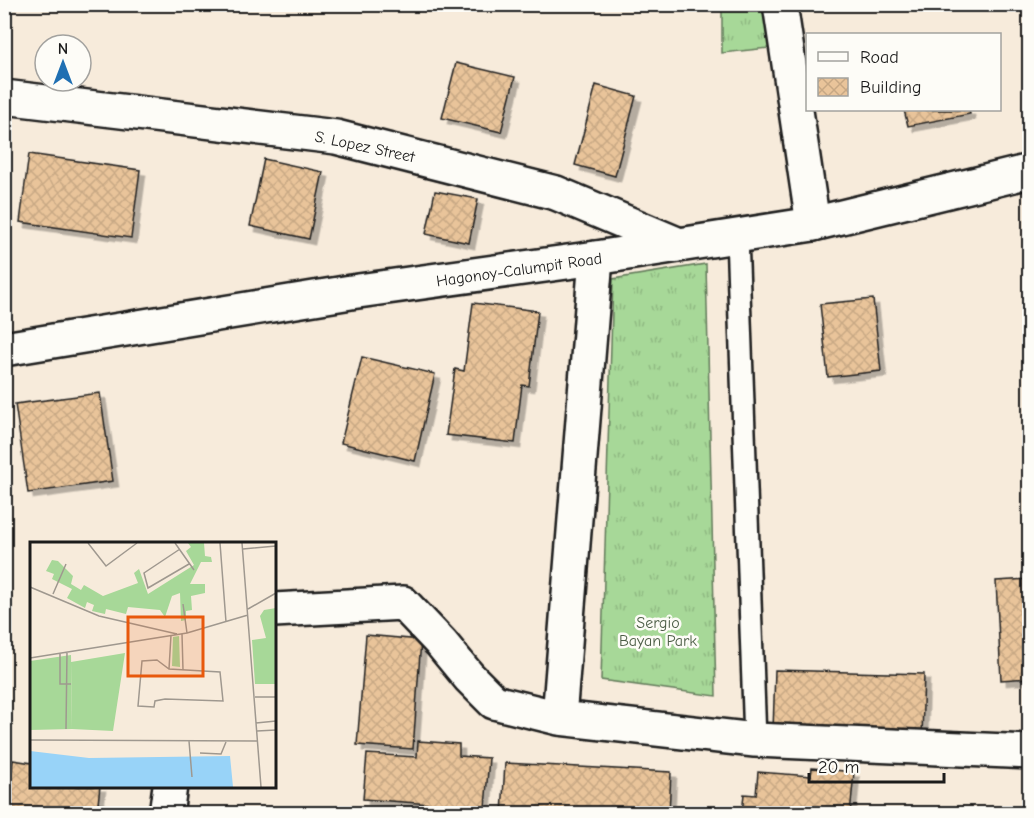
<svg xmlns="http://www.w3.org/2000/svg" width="1034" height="818" viewBox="0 0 1034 818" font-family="'Comic Neue',sans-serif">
	<defs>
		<pattern id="grass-tufts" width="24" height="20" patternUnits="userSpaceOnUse" patternTransform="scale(1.5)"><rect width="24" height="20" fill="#a7d898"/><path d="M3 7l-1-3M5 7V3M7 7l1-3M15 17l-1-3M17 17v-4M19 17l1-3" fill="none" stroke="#8fb982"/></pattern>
		<pattern id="building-cross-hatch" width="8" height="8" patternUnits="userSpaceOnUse" patternTransform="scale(1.5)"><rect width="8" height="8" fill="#e9c49a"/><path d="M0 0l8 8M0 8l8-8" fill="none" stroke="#c7a884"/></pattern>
		<filter id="shadow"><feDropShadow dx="5.5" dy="5.5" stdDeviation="0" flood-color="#0004"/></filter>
	</defs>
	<rect width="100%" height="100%" fill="#f7ebdb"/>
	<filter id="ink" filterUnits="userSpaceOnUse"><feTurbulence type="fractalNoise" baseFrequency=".0167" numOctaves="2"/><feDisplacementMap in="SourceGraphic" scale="12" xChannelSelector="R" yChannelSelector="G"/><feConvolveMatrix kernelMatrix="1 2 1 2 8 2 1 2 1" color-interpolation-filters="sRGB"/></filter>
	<g filter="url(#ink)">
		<!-- grass -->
		<path fill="url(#grass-tufts)" stroke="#627a5a" stroke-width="1.5" d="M 722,5 L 799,5 L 798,45 L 722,53 Z
			M 706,264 L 716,696 L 601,680 L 613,279 Z"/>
		<!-- building -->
		<path fill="url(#building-cross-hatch)" stroke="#1c1c1c" stroke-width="1.5" filter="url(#shadow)" d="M 1022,4 L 1030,4 L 1030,32 Z
			M 456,63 L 515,77 L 501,132 L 442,118 Z
			M 596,85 L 636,96 L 615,176 L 575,165 Z
			M 904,110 L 969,110 L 970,114 L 908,126 Z
			M 29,154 L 140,170 L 131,238 L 20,222 Z
			M 264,159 L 323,172 L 309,239 L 250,226 Z
			M 435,191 L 478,199 L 469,243 L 426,234 Z
			M 873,299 L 881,371 L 828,377 L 820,304 Z
			M 473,303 L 538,311 L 529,386 L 522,385 L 515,443 L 446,435 L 455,369 L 464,371 Z
			M 362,357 L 435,374 L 415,461 L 341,443 Z
			M 100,393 L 113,481 L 28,493 L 15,404 Z
			M 1030,579 L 1030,678 L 1001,680 L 996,581 Z
			M 366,635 L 421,640 L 413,749 L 357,745 Z
			M 775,670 L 924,674 L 922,736 L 773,731 Z
			M 418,741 L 459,744 L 459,756 L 489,758 L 485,808 L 363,799 L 367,754 L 417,757 Z
			M 13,760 L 32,763 L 32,786 L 100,786 L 98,804 L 123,808 L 123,814 L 6,814 Z
			M 505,763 L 671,772 L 669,814 L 502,814 Z
			M 812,768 L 854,772 L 850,814 L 742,814 L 744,794 L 756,795 L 758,772 L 811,776 Z
			M 370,808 L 433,814 L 369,814 Z"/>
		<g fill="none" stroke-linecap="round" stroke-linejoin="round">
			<defs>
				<path id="lane" d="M 737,236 L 755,740"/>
				<path id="street" d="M 780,4 L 813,224
					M 4,97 L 336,137 L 556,193 L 677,244
					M 274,610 L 403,603 L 441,643 L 469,677 L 494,702 L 559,718 L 755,740 L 1030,752
					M 559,718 L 596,258
					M 166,814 L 170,786"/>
				<path id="secondary" d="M 4,349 L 351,292 L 596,258 L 813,224 L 1030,171"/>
			</defs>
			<!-- lane casing -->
			<use href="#lane" stroke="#1c1c1c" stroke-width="26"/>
			<!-- street casing -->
			<use href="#street" stroke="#1c1c1c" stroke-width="38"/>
			<!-- secondary casing -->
			<use href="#secondary" stroke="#1c1c1c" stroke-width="38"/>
			<!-- lane -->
			<use href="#lane" stroke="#fdfcf7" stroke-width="21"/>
			<!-- street -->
			<use href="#street" stroke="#fdfcf7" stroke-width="33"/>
			<!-- secondary -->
			<use href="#secondary" stroke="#fdfcf7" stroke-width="33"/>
		</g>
	</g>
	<g text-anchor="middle" stroke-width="5" stroke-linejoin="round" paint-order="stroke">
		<!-- street labels -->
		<g font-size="16" fill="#1c1c1c" stroke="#fdfcf7">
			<text transform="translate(365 146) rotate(12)" y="6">S. Lopez Street</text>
			<text transform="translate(519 269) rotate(-8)" y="6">Hagonoy-Calumpit Road</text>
		</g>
		<!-- park labels -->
		<g font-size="16" fill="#4d5e47" stroke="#fdfcf7">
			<text x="658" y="628">Sergio<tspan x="658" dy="18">Bayan Park</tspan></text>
		</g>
	</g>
	<!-- overview -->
	<g transform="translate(30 542)">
		<rect width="246" height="246" fill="#f7ebdb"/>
		<path d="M 158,1 L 174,1 L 175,14 L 181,15 L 182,20 L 171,20 L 160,42 L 175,42 L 175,51 L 161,54 L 162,68 L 156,69 L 156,78 L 151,79 L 150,51 L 142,54 L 135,75 L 130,68 L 98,65 L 96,72 L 76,67 L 75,72 L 62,69 L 64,63 L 57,60 L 55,66 L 37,56 L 42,47 L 22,37 L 24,32 L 16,29 L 22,18 L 28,19 L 43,34 L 41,42 L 51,48 L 54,43 L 73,54 L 108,41 L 104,31 L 109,27 L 118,52 L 164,23 L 156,9 L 161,5 ZM 149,94 L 150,125 L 142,124 L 143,95 ZM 95,111 L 83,189 L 42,187 L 41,120 Z" fill="#a7d898"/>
		<path d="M 246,66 L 246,142 L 225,142 L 222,98 L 236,96 L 230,74 L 234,68 ZM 41,113 L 42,187 L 0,188 L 0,119 Z" fill="#a7d898"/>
		<path d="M 0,209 L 59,216 L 200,214 L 203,245 L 0,245 Z" fill="#98d3f8"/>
		<path fill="none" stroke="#9f988f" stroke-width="1.5" d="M 58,1 L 76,24 L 107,1M 145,1 L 164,28M 190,1 L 196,80M 212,1 L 231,245M 150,7 L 114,31 L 118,46 L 159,22M 213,7 L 246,4M 0,45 L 69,74 L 147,92M 23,52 L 36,22M 153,62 L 157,91M 218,67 L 246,51M 152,92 L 153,128M 30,111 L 30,142 L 41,142M 0,116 L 157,91 L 218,73M 127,118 L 139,127 L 190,130 L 193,159 L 135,157 L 125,159 L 124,165 L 108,164 L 112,119 ZM 139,127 L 141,93M 225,155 L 246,155M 226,181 L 246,179M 36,187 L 37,110M 227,189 L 246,188M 0,198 L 227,199M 159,199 L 162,235M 170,211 L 191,212 L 196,200"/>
		<path fill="#e8590c" fill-opacity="0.15" stroke="#e8590c" stroke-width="3" d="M 98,75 L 173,75 L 173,134 L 98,134 Z"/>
		<rect width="246" height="246" fill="none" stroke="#1c1c1c" stroke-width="3"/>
	</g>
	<!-- margin -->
	<rect width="1034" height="818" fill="none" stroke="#fdfcf7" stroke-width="24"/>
	<rect x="12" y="12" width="1010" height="794" fill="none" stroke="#1c1c1c" stroke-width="2" filter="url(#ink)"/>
	<!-- legend -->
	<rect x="806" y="33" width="195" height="78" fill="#fdfcf7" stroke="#a3a29f" stroke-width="1.5"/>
	<rect x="818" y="52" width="30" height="9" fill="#fdfcf7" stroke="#a3a29f" stroke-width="1.5"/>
	<text x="860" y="63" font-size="18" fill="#1c1c1c">Road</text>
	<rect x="818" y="78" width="30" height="18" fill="url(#building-cross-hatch)" stroke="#a3a29f" stroke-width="1.5"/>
	<text x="860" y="93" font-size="18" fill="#1c1c1c">Building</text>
	<!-- north arrow -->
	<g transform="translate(63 63)"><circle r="28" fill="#fdfcf7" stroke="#a3a29f" stroke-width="1.5"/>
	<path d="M0-4.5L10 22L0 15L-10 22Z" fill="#1f6fb2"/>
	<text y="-9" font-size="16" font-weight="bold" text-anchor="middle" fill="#1c1c1c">N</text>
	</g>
	<!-- scale -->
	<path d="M809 773v9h135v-9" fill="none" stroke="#1c1c1c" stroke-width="3"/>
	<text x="818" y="773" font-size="18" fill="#1c1c1c" stroke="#fdfcf7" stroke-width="4.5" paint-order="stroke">20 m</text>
</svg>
